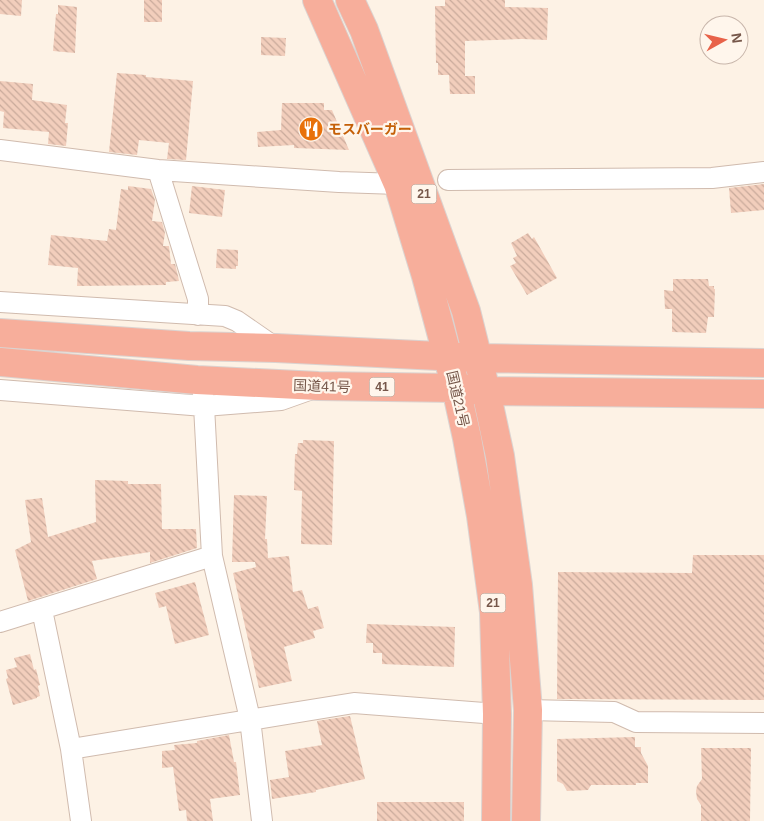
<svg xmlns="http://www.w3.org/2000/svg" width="764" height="821" viewBox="0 0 764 821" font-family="Helvetica,'Noto Sans JP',sans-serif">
	<defs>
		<pattern id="building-back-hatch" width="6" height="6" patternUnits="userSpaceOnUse" patternTransform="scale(1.25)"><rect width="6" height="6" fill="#f2cebc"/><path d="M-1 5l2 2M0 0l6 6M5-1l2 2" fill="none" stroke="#c9aa9b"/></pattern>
	</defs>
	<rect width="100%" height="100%" fill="#fdf2e5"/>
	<!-- building -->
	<path fill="url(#building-back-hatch)" d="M 0,0 L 22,0 L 21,16 L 0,14 Z
		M 144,0 L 162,0 L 162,22 L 144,22 Z
		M 445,0 L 505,0 L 505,7 L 548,8 L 547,40 L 522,39 L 465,41 L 465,76 L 475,76 L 475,94 L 450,94 L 449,75 L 438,75 L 438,63 L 436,63 L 435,6 L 445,6 Z
		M 58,5 L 77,7 L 75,53 L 53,51 L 56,14 L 58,14 Z
		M 261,37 L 286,38 L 285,56 L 261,55 Z
		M 117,73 L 146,75 L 146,77 L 193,81 L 186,160 L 167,159 L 169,143 L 139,140 L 137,155 L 109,152 Z
		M 0,81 L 33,84 L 32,100 L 67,105 L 65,123 L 68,123 L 66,146 L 48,144 L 49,132 L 3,128 L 4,112 L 0,111 Z
		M 282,103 L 324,103 L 324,110 L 332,110 L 349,150 L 294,148 L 294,145 L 258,147 L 257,132 L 281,130 Z
		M 764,184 L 764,210 L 731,213 L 729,188 Z
		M 128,186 L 151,189 L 155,200 L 152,221 L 162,222 L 165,233 L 163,246 L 169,246 L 171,264 L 175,264 L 178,276 L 179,281 L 166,282 L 166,285 L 77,286 L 78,268 L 48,265 L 51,235 L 107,241 L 109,229 L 116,230 L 121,189 L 128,190 Z
		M 192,186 L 225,190 L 222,217 L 189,213 Z
		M 528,233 L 532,239 L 534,237 L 557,278 L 527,295 L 510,266 L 516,263 L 513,258 L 517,256 L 511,243 Z
		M 217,249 L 238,250 L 238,266 L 236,266 L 236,269 L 216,268 Z
		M 673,279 L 708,279 L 709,286 L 714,286 L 714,289 L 715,289 L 714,317 L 708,317 L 706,333 L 672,332 L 672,309 L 665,309 L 664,290 L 673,291 Z
		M 303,440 L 334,441 L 332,545 L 301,544 L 302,491 L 294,490 L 295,454 L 297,454 L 298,443 L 303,443 Z
		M 95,480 L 128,481 L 128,484 L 161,484 L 162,529 L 196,529 L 197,548 L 150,563 L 150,552 L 92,561 L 97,579 L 28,601 L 15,550 L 31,542 L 25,500 L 42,498 L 48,537 L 96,522 Z
		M 234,495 L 267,496 L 265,539 L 267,539 L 268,558 L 289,556 L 293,592 L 302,590 L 308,609 L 318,606 L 324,628 L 313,631 L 315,638 L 284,647 L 292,681 L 259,688 L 233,573 L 256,567 L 255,562 L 232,562 Z
		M 693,555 L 764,555 L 764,700 L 557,699 L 558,572 L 692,573 Z
		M 195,582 L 209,635 L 175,644 L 166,606 L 159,608 L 155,593 Z
		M 367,624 L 455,627 L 454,667 L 382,664 L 382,653 L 373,653 L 373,643 L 366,643 Z
		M 30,654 L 34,670 L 36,669 L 40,685 L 38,686 L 40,696 L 37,697 L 37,698 L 13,705 L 6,679 L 8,678 L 6,670 L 17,667 L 14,658 Z
		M 350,716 L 365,779 L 316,790 L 316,792 L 272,799 L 270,780 L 289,777 L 285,751 L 322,745 L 317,721 Z
		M 229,735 L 234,762 L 236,762 L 240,795 L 210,799 L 213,821 L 187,821 L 186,810 L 179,811 L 173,767 L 162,768 L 162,751 L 175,750 L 174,745 L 197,743 L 197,741 Z
		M 635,737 L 635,747 L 641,747 L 641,753 L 648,766 L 648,783 L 636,783 L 636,785 L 591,785 L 588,790 L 567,791 L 563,784 L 557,781 L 557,739 Z
		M 701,748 L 751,748 L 750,821 L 701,821 L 701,805 L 697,799 L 696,791 L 697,786 L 702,779 Z
		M 377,802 L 464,802 L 464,821 L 377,821 Z"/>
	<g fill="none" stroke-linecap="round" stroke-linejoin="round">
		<defs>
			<path id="street" d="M 0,150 L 158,170 L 339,182 L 398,184
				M 158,170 L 198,299 L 198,315
				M 448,180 L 712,178 L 764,172
				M 0,302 L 225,316 L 237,321 L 276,348
				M 0,390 L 204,406 L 212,556 L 250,719 L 262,821
				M 203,393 L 204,406 L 281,400 L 312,389
				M 42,610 L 71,749 L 81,821
				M 0,622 L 212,556
				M 528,710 L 614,712 L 636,722 L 764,723
				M 71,749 L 354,703 L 497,714"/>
			<path id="highway" d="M 317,0 L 398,184 L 426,276 L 456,388 L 467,438 L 481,516 L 494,612 L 497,714 L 496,821
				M 350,0 L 364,30 L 466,311 L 486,391 L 500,456 L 518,585 L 528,710 L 526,821
				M 0,333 L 189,346 L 276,348 L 479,358 L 764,363
				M 0,362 L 197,380 L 318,386 L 456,388 L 486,391 L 764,394"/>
		</defs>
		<!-- street casing -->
		<use href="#street" stroke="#d0bbae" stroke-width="22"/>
		<!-- highway casing -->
		<use href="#highway" stroke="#dbd3d0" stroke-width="30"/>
		<!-- street -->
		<use href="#street" stroke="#fff" stroke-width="20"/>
		<!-- highway -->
		<use href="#highway" stroke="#f7ae9b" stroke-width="28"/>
	</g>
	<!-- icons -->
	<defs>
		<symbol id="restaurant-disc" viewBox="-11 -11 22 22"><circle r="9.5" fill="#e8710a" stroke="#fff6ec"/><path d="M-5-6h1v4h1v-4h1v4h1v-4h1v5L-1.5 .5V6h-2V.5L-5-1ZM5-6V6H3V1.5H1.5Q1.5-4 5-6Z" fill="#fff"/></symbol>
	</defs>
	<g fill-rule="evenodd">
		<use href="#restaurant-disc" x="297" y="115" width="28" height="28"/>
	</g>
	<g text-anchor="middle" stroke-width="4.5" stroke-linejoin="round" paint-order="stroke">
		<!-- shield labels -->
		<g fill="#fff6ec" stroke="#9f877b" stroke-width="1">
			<rect x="411.5" y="184.5" width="25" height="19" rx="4"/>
			<rect x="369.5" y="377.5" width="25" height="19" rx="4"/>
			<rect x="480.5" y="593.5" width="25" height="19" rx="4"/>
		</g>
		<g font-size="12" font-weight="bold" fill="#76574a">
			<text x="424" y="198">21</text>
			<text x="382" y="391">41</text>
			<text x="493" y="607">21</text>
		</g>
		<!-- food labels -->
		<g font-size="14" font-weight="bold" fill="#c56008" stroke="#fff6ec" text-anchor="start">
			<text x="328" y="134">モスバーガー</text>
		</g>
		<!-- street labels -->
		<g font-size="14" fill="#76574a" stroke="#fff6ec">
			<text transform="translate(322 386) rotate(2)" y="5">国道41号</text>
			<text transform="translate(458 399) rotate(77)" y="5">国道21号</text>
		</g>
	</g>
	<!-- north arrow -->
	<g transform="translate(724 40) rotate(82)"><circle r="24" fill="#fff6ec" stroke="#c8b6ab"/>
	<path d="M0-4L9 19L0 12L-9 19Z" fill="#e86249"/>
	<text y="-8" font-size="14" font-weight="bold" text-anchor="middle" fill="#76574a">N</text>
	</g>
</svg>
